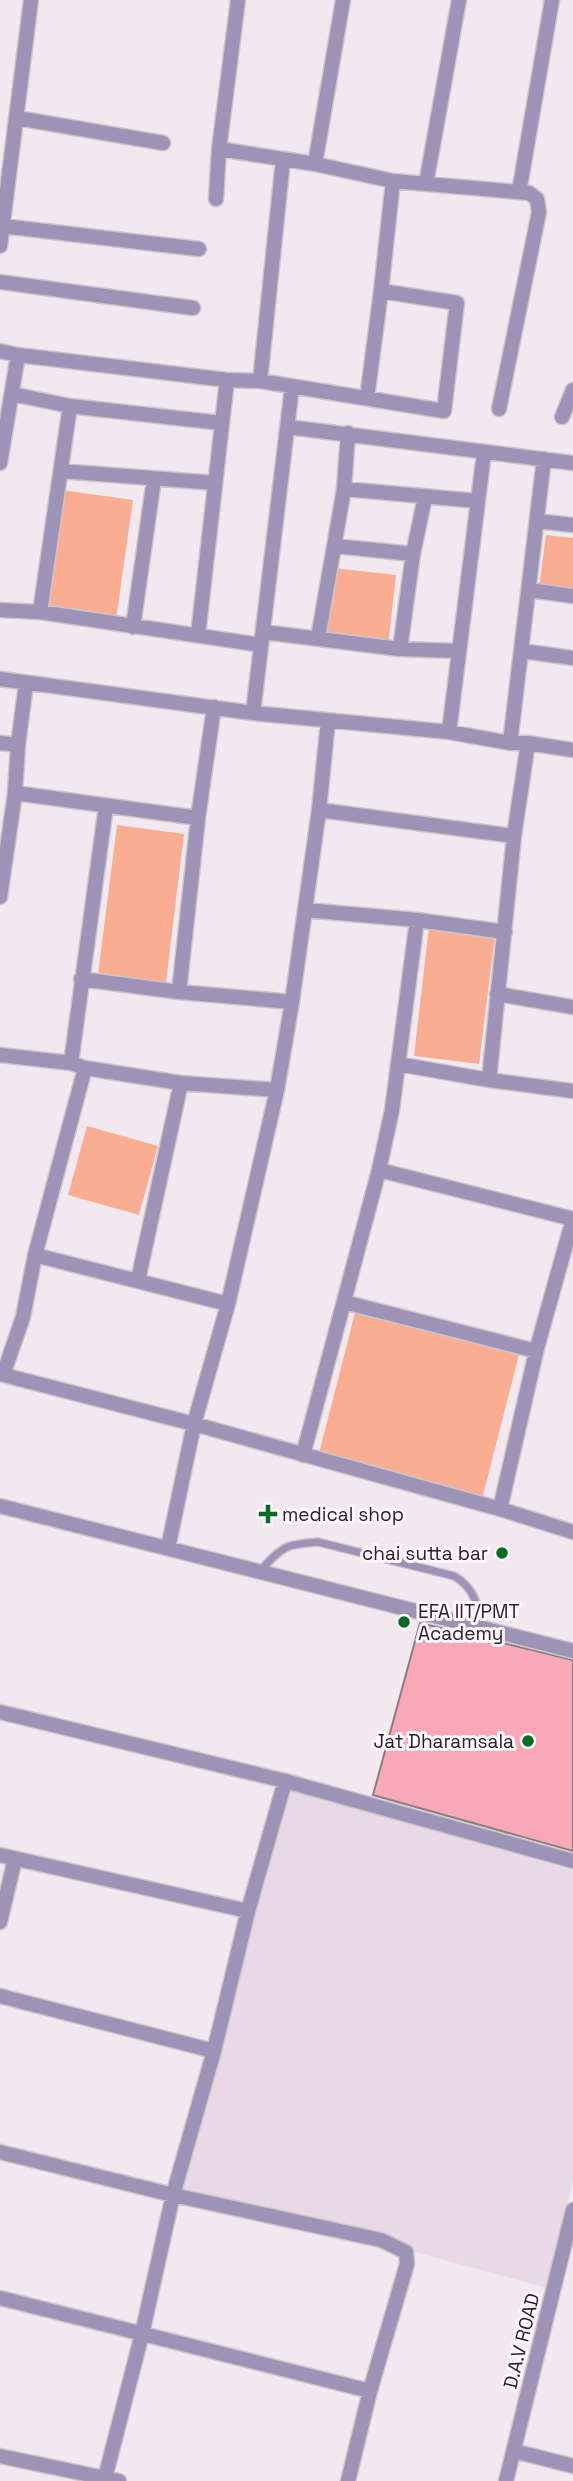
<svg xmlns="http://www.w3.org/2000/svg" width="573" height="2481" viewBox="0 0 573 2481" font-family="'Space Grotesk',sans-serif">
	<rect width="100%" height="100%" fill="#f2e9f0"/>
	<!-- built -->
	<path fill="#e8d9e5" d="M 289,1786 L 573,1871 L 573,2180 L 548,2288 L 410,2251 L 180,2196 Z"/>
	<!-- park -->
	<path fill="#faae91" d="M 62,490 L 133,500 L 115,627 L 44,617 Z
		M 546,535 L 573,538 L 573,600 L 538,596 Z
		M 333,568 L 396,575 L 388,646 L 325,639 Z
		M 117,825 L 184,834 L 166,982 L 98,974 Z
		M 429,927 L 495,935 L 479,1064 L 414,1056 Z
		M 87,1126 L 158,1146 L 139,1215 L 68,1195 Z
		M 355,1313 L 519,1355 L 480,1507 L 316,1465 Z"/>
	<!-- building -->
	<path fill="#f7a9b7" stroke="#897e80" stroke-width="2" d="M 420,1623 L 573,1660 L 573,1851 L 373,1795 Z"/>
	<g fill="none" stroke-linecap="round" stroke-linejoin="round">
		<defs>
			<path id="lane" d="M 260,1571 C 282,1547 285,1544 318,1542 L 454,1576 C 475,1588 478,1606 482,1628"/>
			<path id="street" d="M 17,118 L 163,143
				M 219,149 L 315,164 L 393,181 L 529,193 L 537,199 L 539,212 L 499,409
				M 315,164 L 343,0
				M 426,184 L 459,0
				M 519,192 L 552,0
				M 216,199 L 219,149 L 238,0
				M 2,226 L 199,249
				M 0,246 L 31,0
				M 0,282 L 193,308
				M 0,351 L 18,355 L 227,380 L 260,381 L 444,411 L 457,303 L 381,291
				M 260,381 L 283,160
				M 12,394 L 70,406 L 221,423
				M 367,398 L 381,291 L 393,181
				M 562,417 L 573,390
				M 288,427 L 573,463
				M 0,463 L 18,355
				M 61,471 L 215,483
				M 344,489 L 478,501
				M 537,521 L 573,525
				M 335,546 L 413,554
				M 529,590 L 573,596
				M 0,610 L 40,612 L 261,645
				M 40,612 L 70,406
				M 133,627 L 154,479
				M 263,632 L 400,649 L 458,651
				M 198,635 L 227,380
				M 318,638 L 344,489 L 348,433
				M 400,649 L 413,554 L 425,497
				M 522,651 L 573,658
				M 0,679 L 253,713 L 449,732 L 510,743 L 528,743 L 573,750
				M 253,713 L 292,387
				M 449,732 L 484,453
				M 0,743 L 18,745
				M 510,743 L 544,459
				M 15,793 L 198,818
				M 319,810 L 514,836
				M 0,897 L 15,793 L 18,745 L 26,684
				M 305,910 L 417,920 L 505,932
				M 81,979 L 179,992 L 292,1002
				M 179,992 L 198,818 L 214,707
				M 497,994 L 573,1007
				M 0,1055 L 71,1063 L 85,1068 L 181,1083 L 277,1090
				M 71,1063 L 106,806
				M 398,1064 L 489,1080 L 573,1091
				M 489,1080 L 514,836 L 528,743
				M 379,1170 L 573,1219
				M 35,1255 L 228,1304
				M 138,1280 L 181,1083
				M 344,1302 L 536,1351
				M 0,1374 L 194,1424 L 500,1509 L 573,1532
				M 3,1375 L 23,1317 L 35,1255 L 85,1068
				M 303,1455 L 379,1170 L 392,1110 L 417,920
				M 0,1506 L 573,1651
				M 500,1509 L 537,1348 L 573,1219
				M 168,1548 L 194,1424 L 228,1304 L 277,1090 L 292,1002 L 319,810 L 328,721
				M 0,1712 L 285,1781 L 573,1861
				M 0,1855 L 248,1911
				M 0,1922 L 15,1859
				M 0,1996 L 214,2051
				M 0,2152 L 173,2195 L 381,2240 L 406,2252 L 407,2264 L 370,2391 L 348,2481
				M 0,2298 L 370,2391
				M 514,2451 L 573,2466
				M 0,2456 L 119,2481
				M 105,2478 L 142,2334 L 173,2195 L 214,2051 L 248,1911 L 285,1781
				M 506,2481 L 573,2210"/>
		</defs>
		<!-- lane casing -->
		<use href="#lane" stroke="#cdc5cb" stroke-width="10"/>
		<!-- street casing -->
		<use href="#street" stroke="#cdc5cb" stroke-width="17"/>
		<!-- lane -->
		<use href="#lane" stroke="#9d93b6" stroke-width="7"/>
		<!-- street -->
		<use href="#street" stroke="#9d93b6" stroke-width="14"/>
	</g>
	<!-- markers -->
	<g fill="#006e20" stroke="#fff6fd" stroke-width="2.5">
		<path d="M264.5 1503.5h7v7h7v7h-7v7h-7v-7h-7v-7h7z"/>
		<circle cx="502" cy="1553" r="7"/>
		<circle cx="404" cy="1622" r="7"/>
		<circle cx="528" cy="1741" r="7"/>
	</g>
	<g text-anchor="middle" stroke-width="6" stroke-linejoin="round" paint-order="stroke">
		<!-- poi labels -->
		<g font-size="19" fill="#252225" stroke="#fff6fd" text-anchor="start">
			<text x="282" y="1521">medical shop</text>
			<text x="488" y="1560" text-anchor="end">chai sutta bar</text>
			<text x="418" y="1618">EFA IIT/PMT<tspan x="418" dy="22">Academy</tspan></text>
			<text x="514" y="1748" text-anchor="end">Jat Dharamsala</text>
		</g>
		<!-- street labels -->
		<g font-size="19" fill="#252225" stroke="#fff6fd">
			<text transform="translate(521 2341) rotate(-76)" y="7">D.A.V ROAD</text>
		</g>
	</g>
</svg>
